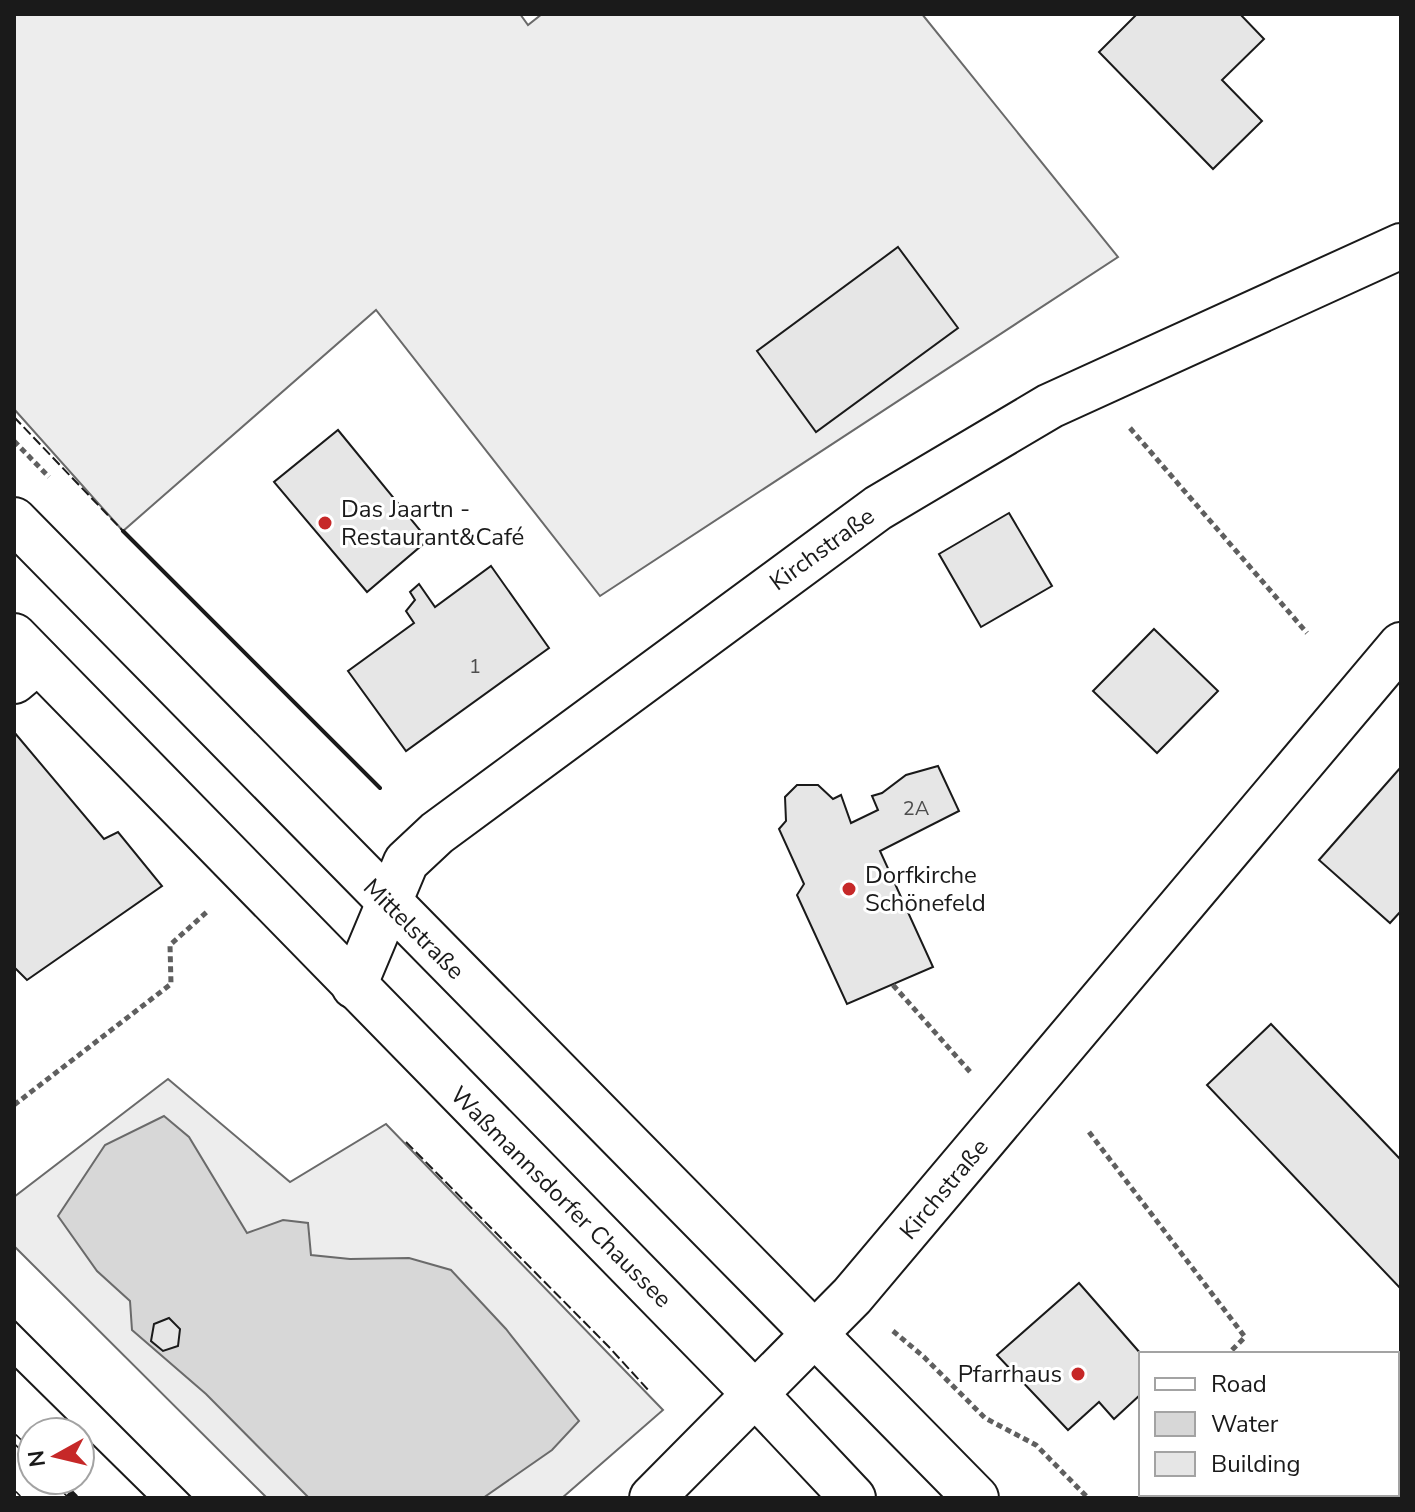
<svg xmlns="http://www.w3.org/2000/svg" width="1415" height="1512" viewBox="0 0 1415 1512" font-family="'Nunito Sans',sans-serif">
	<rect width="100%" height="100%" fill="#fff"/>
	<!-- built -->
	<path fill="#ededed" stroke="#6a6a6a" stroke-width="2" d="M 14,14 L 520,14 L 528,25 L 542,14 L 922,14 L 1118,257 L 600,596 L 376,310 L 123,531 L 14,409 Z
		M 168,1079 L 290,1182 L 386,1124 L 663,1410 L 562,1498 L 267,1498 L 14,1246 L 14,1197 Z"/>
	<!-- water -->
	<path fill="#d7d7d7" stroke="#6a6a6a" stroke-width="2" d="M 164,1116 L 189,1137 L 247,1233 L 283,1220 L 308,1223 L 311,1255 L 350,1259 L 409,1258 L 451,1270 L 506,1329 L 579,1421 L 552,1450 L 483,1498 L 309,1498 L 206,1394 L 132,1330 L 130,1301 L 97,1271 L 58,1216 L 105,1145 Z"/>
	<!-- building -->
	<path fill="#e6e6e6" stroke="#1a1a1a" stroke-width="2" d="M 1137,14 L 1240,14 L 1264,39 L 1222,80 L 1262,121 L 1213,169 L 1099,52 Z
		M 898,247 L 958,328 L 816,432 L 757,351 Z
		M 338,430 L 428,540 L 367,592 L 274,482 Z
		M 1009,513 L 1052,586 L 981,627 L 939,554 Z
		M 491,566 L 549,648 L 406,751 L 348,671 L 414,623 L 406,611 L 415,600 L 410,592 L 419,584 L 435,607 Z
		M 1154,629 L 1218,691 L 1157,753 L 1093,691 Z
		M 14,732 L 104,839 L 118,832 L 162,886 L 27,980 L 14,967 Z
		M 938,766 L 959,811 L 880,851 L 933,967 L 847,1004 L 797,895 L 804,884 L 779,829 L 786,821 L 785,797 L 797,785 L 818,785 L 833,799 L 841,795 L 851,823 L 878,810 L 872,796 L 882,793 L 906,775 Z
		M 1401,767 L 1401,911 L 1390,923 L 1319,860 Z
		M 1271,1024 L 1401,1160 L 1401,1289 L 1207,1085 Z
		M 1079,1283 L 1141,1354 L 1141,1394 L 1114,1419 L 1099,1402 L 1068,1430 L 997,1355 Z
		M 169,1318 L 180,1329 L 178,1346 L 163,1351 L 151,1341 L 154,1324 Z
		M 1219,1494 L 1342,1494 L 1338,1498 L 1215,1498 Z"/>
	<g fill="none" stroke-linecap="round" stroke-linejoin="round">
		<defs>
			<path id="minor" d="M 14,681 L 38,661
				M 354,986 L 406,862 L 437,833 L 878,508 L 1050,406 L 1401,246
				M 652,1498 L 852,1296 L 1401,645"/>
			<path id="major" d="M 14,520 L 976,1498
				M 14,636 L 756,1395 L 853,1498"/>
		</defs>
		<!-- minor casing -->
		<use href="#minor" stroke="#1a1a1a" stroke-width="48"/>
		<!-- major casing -->
		<use href="#major" stroke="#1a1a1a" stroke-width="48"/>
		<!-- path -->
		<path stroke="#5f5f5f" stroke-width="5" stroke-dasharray="6 4" stroke-linecap="butt" d="M 1130,428 L 1307,633
			M 14,441 L 49,477
			M 893,985 L 972,1074
			M 14,1105 L 171,984 L 170,945 L 209,910
			M 1089,1132 L 1245,1337 L 1228,1354
			M 893,1331 L 924,1357 L 985,1418 L 1036,1445 L 1088,1498"/>
		<!-- minor -->
		<use href="#minor" stroke="#fff" stroke-width="44"/>
		<!-- major -->
		<use href="#major" stroke="#fff" stroke-width="44"/>
		<!-- tram -->
		<path stroke="#1a1a1a" stroke-width="2" d="M 14,1320 L 192,1498
			M 14,1367 L 147,1498"/>
		<defs>
			<path id="rail" d="M 14,1438 L 32,1456
				M 56,1480 L 74,1498
				M 14,1495 L 17,1498"/>
		</defs>
		<!-- rail casing -->
		<use href="#rail" stroke="#1a1a1a" stroke-width="9"/>
		<!-- rail -->
		<use href="#rail" stroke="#fff" stroke-width="6" stroke-dasharray="18" stroke-linecap="butt"/>
		<!-- fence -->
		<path stroke="#1a1a1a" stroke-width="2" stroke-dasharray="10 4" stroke-linecap="butt" d="M 14,417 L 123,531
			M 406,1142 L 609,1347 L 650,1392"/>
		<!-- wall -->
		<path stroke="#1a1a1a" stroke-width="4" d="M 123,531 L 380,788"/>
	</g>
	<!-- markers -->
	<g fill="#c62828" stroke="#fff" stroke-width="3">
		<circle cx="325" cy="523" r="8"/>
		<circle cx="849" cy="889" r="8"/>
		<circle cx="1078" cy="1374" r="8"/>
	</g>
	<g text-anchor="middle" stroke-width="6" stroke-linejoin="round" paint-order="stroke">
		<!-- number labels -->
		<g font-size="20" fill="#4d4d4d">
			<text x="475" y="673">1</text>
			<text x="916" y="815">2A</text>
		</g>
		<!-- poi labels -->
		<g font-size="24" fill="#1a1a1a" stroke="#fff" text-anchor="start">
			<text x="341" y="517">Das Jaartn -<tspan x="341" dy="28">Restaurant&amp;Café</tspan></text>
			<text x="865" y="883">Dorfkirche<tspan x="865" dy="28">Schönefeld</tspan></text>
			<text x="1062" y="1382" text-anchor="end">Pfarrhaus</text>
		</g>
		<!-- street labels -->
		<g font-size="24" fill="#1a1a1a" stroke="#fff">
			<text transform="translate(822 549) rotate(-36)" y="8">Kirchstraße</text>
			<text transform="translate(414 929) rotate(45)" y="8">Mittelstraße</text>
			<text transform="translate(944 1189) rotate(-50)" y="8">Kirchstraße</text>
			<text transform="translate(561 1197) rotate(45)" y="8">Waßmannsdorfer Chaussee</text>
		</g>
	</g>
	<!-- border -->
	<rect width="1415" height="1512" fill="none" stroke="#1a1a1a" stroke-width="32"/>
	<!-- legend -->
	<rect x="1139" y="1352" width="260" height="144" fill="#ffffff" stroke="#a3a3a3" stroke-width="2"/>
	<rect x="1155" y="1378" width="40" height="12" fill="#ffffff" stroke="#a3a3a3" stroke-width="2"/>
	<text x="1211" y="1392" font-size="24" fill="#1a1a1a">Road</text>
	<rect x="1155" y="1412" width="40" height="24" fill="#d7d7d7" stroke="#a3a3a3" stroke-width="2"/>
	<text x="1211" y="1432" font-size="24" fill="#1a1a1a">Water</text>
	<rect x="1155" y="1452" width="40" height="24" fill="#e6e6e6" stroke="#a3a3a3" stroke-width="2"/>
	<text x="1211" y="1472" font-size="24" fill="#1a1a1a">Building</text>
	<!-- north arrow -->
	<g transform="translate(56 1456) rotate(262)"><circle r="38" fill="#ffffff" stroke="#a3a3a3" stroke-width="2"/>
	<path d="M0-6L14 30L0 20L-14 30Z" fill="#c62828"/>
	<text y="-12" font-size="22" font-weight="bold" text-anchor="middle" fill="#1a1a1a">N</text>
	</g>
</svg>
